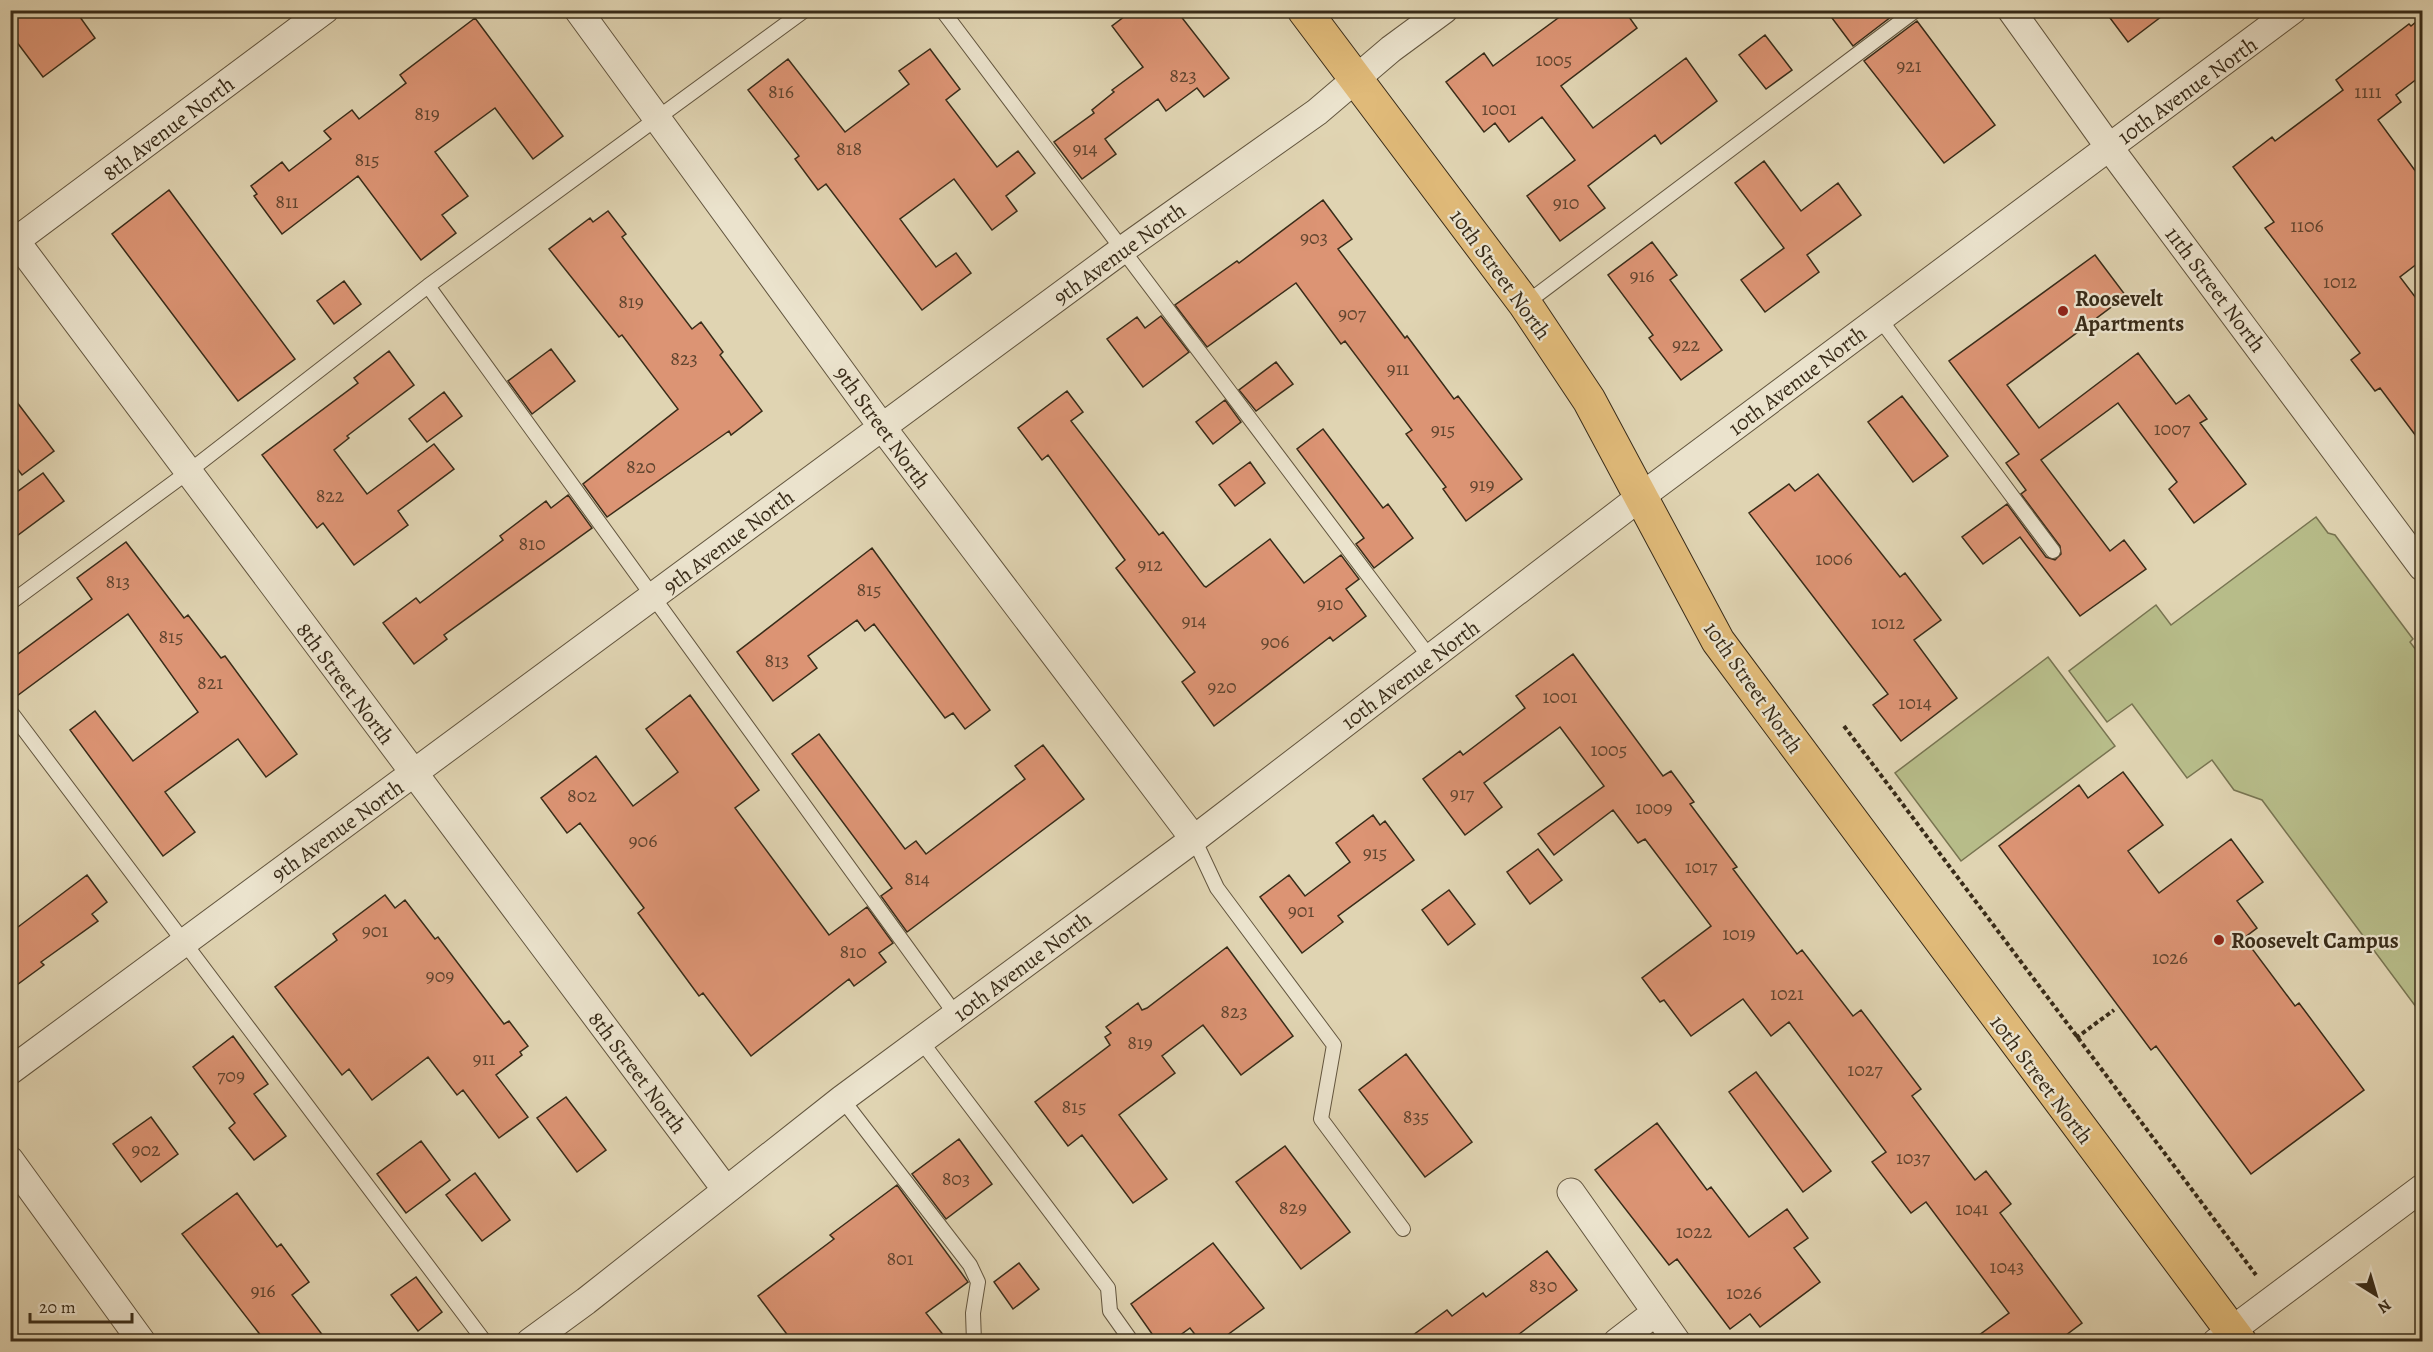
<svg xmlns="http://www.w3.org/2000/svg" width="2433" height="1352" viewBox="0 0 2433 1352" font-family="Alegreya,serif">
	<rect width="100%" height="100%" fill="#e0d4b2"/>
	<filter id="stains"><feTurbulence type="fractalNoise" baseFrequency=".00333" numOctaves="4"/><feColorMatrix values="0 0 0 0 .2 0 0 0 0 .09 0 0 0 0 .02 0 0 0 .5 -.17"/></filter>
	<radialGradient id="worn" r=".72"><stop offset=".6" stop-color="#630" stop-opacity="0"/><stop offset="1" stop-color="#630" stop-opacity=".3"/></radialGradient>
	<!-- green -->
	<path fill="#b7bc89" stroke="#787451" stroke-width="1.5" d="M 2316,517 L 2328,533 L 2335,535 L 2413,639 L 2410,642 L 2422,658 L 2422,1015 L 2262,800 L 2234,790 L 2212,760 L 2187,778 L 2132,704 L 2107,722 L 2069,671 L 2156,605 L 2171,625 Z
		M 2048,657 L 2115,746 L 1961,861 L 1895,773 Z"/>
	<!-- building -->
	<path fill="#dc9474" stroke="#392c19" stroke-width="1.5" d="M 10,10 L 75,10 L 95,38 L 43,77 L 10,33 Z
		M 1133,10 L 1176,10 L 1229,78 L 1204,97 L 1197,88 L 1166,111 L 1158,99 L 1105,139 L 1116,154 L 1082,179 L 1054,142 L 1094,113 L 1092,110 L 1114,92 L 1112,90 L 1143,67 L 1112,26 Z
		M 1569,10 L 1624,10 L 1637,28 L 1561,86 L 1593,128 L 1686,58 L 1717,101 L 1661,144 L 1655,135 L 1588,186 L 1605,208 L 1560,241 L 1527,196 L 1575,160 L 1542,117 L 1509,142 L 1495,123 L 1484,132 L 1446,82 L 1484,53 L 1493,66 Z
		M 1826,10 L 1900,10 L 1853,46 Z
		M 2104,10 L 2170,10 L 2128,42 Z
		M 2422,17 L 2422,75 L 2396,95 L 2401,102 L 2378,120 L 2422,180 L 2422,260 L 2400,277 L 2422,306 L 2422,444 L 2380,388 L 2375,391 L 2351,360 L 2360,353 L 2265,228 L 2274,222 L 2233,167 L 2272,137 L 2275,141 L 2343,90 L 2336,80 L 2409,24 L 2411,26 Z
		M 475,18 L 563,136 L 533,159 L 495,108 L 435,152 L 468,196 L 442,215 L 456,233 L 421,260 L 358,176 L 282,234 L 254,196 L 257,194 L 251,186 L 282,162 L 289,171 L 331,139 L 324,131 L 352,110 L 359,119 L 406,83 L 400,75 Z
		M 1917,21 L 1995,125 L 1944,163 L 1864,61 Z
		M 1765,35 L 1792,70 L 1766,89 L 1739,55 Z
		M 930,49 L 960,89 L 946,100 L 997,167 L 1018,151 L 1035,173 L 1006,196 L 1017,211 L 992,230 L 954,179 L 900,219 L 936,267 L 956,253 L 971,273 L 922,310 L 826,184 L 818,190 L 795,159 L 799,156 L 748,90 L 788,59 L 845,132 L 909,84 L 899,71 Z
		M 1764,161 L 1801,211 L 1838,183 L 1861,215 L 1807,255 L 1819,272 L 1765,312 L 1741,280 L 1784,248 L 1735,183 Z
		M 169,190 L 295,359 L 238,401 L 112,234 Z
		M 1323,200 L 1352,239 L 1338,249 L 1405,338 L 1407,336 L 1454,399 L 1458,396 L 1522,479 L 1466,521 L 1443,489 L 1446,487 L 1406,434 L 1412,430 L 1345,341 L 1341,344 L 1296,283 L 1207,347 L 1175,305 L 1237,261 L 1239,263 Z
		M 608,211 L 626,234 L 622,237 L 692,329 L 701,322 L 723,352 L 720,355 L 762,411 L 731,435 L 729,431 L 607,517 L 583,484 L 678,409 L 622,335 L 619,337 L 549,249 L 590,218 L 593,222 Z
		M 1652,242 L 1677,275 L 1670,280 L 1722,350 L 1681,380 L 1649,338 L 1653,335 L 1608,275 Z
		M 2095,255 L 2126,296 L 2007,385 L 2039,428 L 2138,353 L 2176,404 L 2189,395 L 2207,419 L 2200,423 L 2246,484 L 2194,523 L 2169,489 L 2177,482 L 2118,403 L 2041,460 L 2110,551 L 2124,540 L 2146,569 L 2080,616 L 2020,537 L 1983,564 L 1962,537 L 2007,504 L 2046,557 L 2055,560 L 2061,554 L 2060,546 L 2021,494 L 2026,490 L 2006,463 L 2019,454 L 1949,361 Z
		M 344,281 L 361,304 L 334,324 L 317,301 Z
		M 1161,316 L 1189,352 L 1143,387 L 1107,339 L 1137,317 L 1145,328 Z
		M 551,349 L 575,381 L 532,414 L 508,381 Z
		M 389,351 L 414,385 L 347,436 L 349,438 L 334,450 L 367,494 L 434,444 L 454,469 L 398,511 L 408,525 L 354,565 L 323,523 L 317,528 L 262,455 L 358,383 L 354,378 Z
		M 1276,362 L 1293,384 L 1256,411 L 1239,390 Z
		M 1067,391 L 1083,412 L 1071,421 L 1159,535 L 1163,532 L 1204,586 L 1206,587 L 1270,539 L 1304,583 L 1341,555 L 1359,579 L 1346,589 L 1366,616 L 1333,641 L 1330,637 L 1214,726 L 1182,682 L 1195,672 L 1116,568 L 1125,560 L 1048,455 L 1042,460 L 1018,428 Z
		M 444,392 L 462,416 L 427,442 L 409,419 Z
		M 10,393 L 54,451 L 22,475 L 10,459 Z
		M 1902,396 L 1948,456 L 1913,482 L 1868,422 Z
		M 1225,400 L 1241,422 L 1213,444 L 1196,422 Z
		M 1323,429 L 1383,508 L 1388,504 L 1413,538 L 1374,568 L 1356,544 L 1364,538 L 1297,449 Z
		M 1250,462 L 1265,483 L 1235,506 L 1219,485 Z
		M 43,473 L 64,501 L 10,541 L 10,497 Z
		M 1818,474 L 1900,577 L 1905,573 L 1941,620 L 1914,640 L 1957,698 L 1901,741 L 1873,705 L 1888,694 L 1749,513 L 1789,484 L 1795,491 Z
		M 568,495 L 592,528 L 444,635 L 447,639 L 414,664 L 383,623 L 416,598 L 420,603 L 503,540 L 500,536 L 546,501 L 551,508 Z
		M 126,542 L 184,618 L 188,615 L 221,658 L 225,656 L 297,754 L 266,777 L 238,739 L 165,792 L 195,832 L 163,856 L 70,730 L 95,711 L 133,761 L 198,712 L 128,614 L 10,701 L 10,660 L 92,599 L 77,578 Z
		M 872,548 L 990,710 L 965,729 L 953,713 L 945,718 L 874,624 L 865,631 L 857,620 L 808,656 L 817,668 L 773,701 L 737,652 Z
		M 1573,654 L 1663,776 L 1671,771 L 1694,802 L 1690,804 L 1737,867 L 1733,869 L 1797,954 L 1802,950 L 1853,1016 L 1861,1010 L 1921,1089 L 1912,1096 L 1975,1180 L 1986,1171 L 2011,1204 L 2000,1213 L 2082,1323 L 2058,1341 L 1971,1341 L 2009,1313 L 1926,1202 L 1911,1213 L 1872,1162 L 1886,1152 L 1789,1022 L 1771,1036 L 1743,999 L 1691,1036 L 1664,1000 L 1660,1002 L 1642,978 L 1711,926 L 1645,839 L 1638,843 L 1613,810 L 1554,855 L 1538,834 L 1604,786 L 1560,727 L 1484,783 L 1502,807 L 1465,835 L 1423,779 L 1460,751 L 1463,755 L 1525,708 L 1516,696 Z
		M 690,695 L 759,790 L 735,808 L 829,935 L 867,907 L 893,943 L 879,953 L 886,962 L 854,986 L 849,979 L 751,1056 L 703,993 L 699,996 L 638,913 L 644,908 L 580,823 L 567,833 L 541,798 L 596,756 L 633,806 L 678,772 L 646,729 Z
		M 819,734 L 905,849 L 916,841 L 926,854 L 1025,779 L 1015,766 L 1043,745 L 1084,799 L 907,932 L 881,896 L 892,888 L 792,754 Z
		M 2123,772 L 2163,825 L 2128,851 L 2159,893 L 2231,839 L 2263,882 L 2237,901 L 2257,928 L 2244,938 L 2295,1006 L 2299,1003 L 2364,1090 L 2251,1174 L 2156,1046 L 2151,1050 L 1999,846 L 2079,785 L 2088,798 Z
		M 1373,815 L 1380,825 L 1385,821 L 1414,860 L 1338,916 L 1343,922 L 1302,953 L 1260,897 L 1289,875 L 1305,896 L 1350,862 L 1336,843 Z
		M 1538,849 L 1562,880 L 1530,904 L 1507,872 Z
		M 87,875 L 107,902 L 92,914 L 98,921 L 41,962 L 44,965 L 10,990 L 10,933 Z
		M 1449,890 L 1475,924 L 1448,945 L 1422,910 Z
		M 385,895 L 395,908 L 405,900 L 435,939 L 438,937 L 504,1024 L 509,1021 L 528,1046 L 520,1052 L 522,1055 L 496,1075 L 528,1117 L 499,1138 L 463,1090 L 457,1095 L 428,1057 L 372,1100 L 349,1069 L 342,1075 L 275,987 L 337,940 L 333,934 Z
		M 1227,947 L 1293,1036 L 1241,1075 L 1203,1025 L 1162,1056 L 1175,1073 L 1119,1115 L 1167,1179 L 1133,1203 L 1082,1135 L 1068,1146 L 1035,1102 L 1110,1045 L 1105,1037 L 1111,1033 L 1106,1027 L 1138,1003 L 1142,1010 L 1147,1008 Z
		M 233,1036 L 268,1084 L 254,1094 L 286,1136 L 254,1160 L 229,1128 L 235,1123 L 193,1067 Z
		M 1406,1054 L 1472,1142 L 1425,1177 L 1359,1090 Z
		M 1756,1072 L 1831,1171 L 1803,1192 L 1729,1092 Z
		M 566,1097 L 606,1150 L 577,1172 L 537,1118 Z
		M 151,1117 L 178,1154 L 141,1182 L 113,1144 Z
		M 1657,1123 L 1707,1190 L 1711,1187 L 1749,1237 L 1787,1209 L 1808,1238 L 1794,1248 L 1820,1282 L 1760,1327 L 1750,1314 L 1730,1329 L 1677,1259 L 1669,1265 L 1595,1170 Z
		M 959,1139 L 992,1184 L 946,1219 L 912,1174 Z
		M 421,1141 L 450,1180 L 406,1213 L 377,1174 Z
		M 1285,1146 L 1350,1232 L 1301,1269 L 1236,1182 Z
		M 475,1173 L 510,1220 L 482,1241 L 446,1195 Z
		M 897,1185 L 968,1282 L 926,1313 L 948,1341 L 792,1341 L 758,1296 L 834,1239 L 830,1235 Z
		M 237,1193 L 277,1247 L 281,1244 L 309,1282 L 292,1295 L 327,1341 L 265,1341 L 182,1234 Z
		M 1213,1243 L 1264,1308 L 1219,1341 L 1200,1341 L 1190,1328 L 1172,1341 L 1157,1341 L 1131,1304 Z
		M 1547,1251 L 1577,1290 L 1510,1341 L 1405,1341 L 1447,1310 L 1452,1316 L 1483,1293 L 1486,1297 Z
		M 1019,1263 L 1039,1289 L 1013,1309 L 994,1282 Z
		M 416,1277 L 442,1312 L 418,1331 L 391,1295 Z"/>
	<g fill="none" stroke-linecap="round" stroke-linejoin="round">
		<defs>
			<path id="service" d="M 942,10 L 1431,659
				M 428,286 L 956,1015
				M 1525,304 L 1916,10
				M 1880,319 L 2053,551
				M 10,603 L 188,472 L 428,286 L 805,10
				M 10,711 L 485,1342
				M 1194,839 L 1217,888 L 1334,1045 L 1321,1119 L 1403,1229
				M 921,1041 L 1108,1288 L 1110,1311 L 1132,1342
				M 842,1099 L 970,1265 L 978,1282 L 973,1313 L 974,1342"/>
			<path id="minor" d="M 578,10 L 882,427 L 1194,839
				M 2011,10 L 2109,147 L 2422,567
				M 10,233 L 726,1190
				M 10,245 L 325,10
				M 10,1071 L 1122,250 L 1317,112 L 1391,49 L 1444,10
				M 10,1160 L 142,1342
				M 1571,1192 L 1677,1342
				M 530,1342 L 586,1301 L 842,1099 L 1194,839 L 1639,498 L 2293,10
				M 1617,1342 L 1656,1312
				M 2216,1342 L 2422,1188"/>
			<path id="primary" d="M 1304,10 L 1525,304 L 1589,400 L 1718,641 L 2240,1342"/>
		</defs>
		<!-- service casing -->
		<use href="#service" stroke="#63563f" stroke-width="16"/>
		<!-- minor casing -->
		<use href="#minor" stroke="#63563f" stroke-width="29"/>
		<!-- primary casing -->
		<use href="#primary" stroke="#392c19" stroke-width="35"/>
		<!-- path -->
		<path stroke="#392c19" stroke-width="4" stroke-dasharray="4.5 3" stroke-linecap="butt" d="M 1844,726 L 2256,1275
			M 2076,1038 L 2114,1010"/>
		<!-- service -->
		<use href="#service" stroke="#ebe3cd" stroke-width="14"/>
		<!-- minor -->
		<use href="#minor" stroke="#ebe3cd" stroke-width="27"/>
		<!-- primary -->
		<use href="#primary" stroke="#e0ba79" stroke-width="33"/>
	</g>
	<!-- markers -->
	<g fill="#8f2418" stroke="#ebe3cd" stroke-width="2">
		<circle cx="2063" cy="311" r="6"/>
		<circle cx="2219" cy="940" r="6"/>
	</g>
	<g text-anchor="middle" stroke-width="4.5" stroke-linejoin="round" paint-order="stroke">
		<!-- number labels -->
		<g font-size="20" fill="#624630">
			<text x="1554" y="66">1005</text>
			<text x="1909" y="72">921</text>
			<text x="1183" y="82">823</text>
			<text x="781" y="98">816</text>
			<text x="2368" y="98">1111</text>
			<text x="1499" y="115">1001</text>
			<text x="427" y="120">819</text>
			<text x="849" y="155">818</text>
			<text x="1085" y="155">914</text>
			<text x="367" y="166">815</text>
			<text x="287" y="208">811</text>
			<text x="1566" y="209">910</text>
			<text x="2307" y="232">1106</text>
			<text x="1314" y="244">903</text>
			<text x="1642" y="282">916</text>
			<text x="2340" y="288">1012</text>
			<text x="631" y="308">819</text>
			<text x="1352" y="320">907</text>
			<text x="1686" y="351">922</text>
			<text x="684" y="365">823</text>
			<text x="1398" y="375">911</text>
			<text x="2172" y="435">1007</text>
			<text x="1443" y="436">915</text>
			<text x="641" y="473">820</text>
			<text x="1482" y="491">919</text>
			<text x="330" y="502">822</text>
			<text x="532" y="550">810</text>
			<text x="1834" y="565">1006</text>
			<text x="1150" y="571">912</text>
			<text x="118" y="588">813</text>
			<text x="869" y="596">815</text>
			<text x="1330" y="610">910</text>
			<text x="1194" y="627">914</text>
			<text x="1888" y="629">1012</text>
			<text x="171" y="643">815</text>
			<text x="1275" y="648">906</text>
			<text x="777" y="667">813</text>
			<text x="210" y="689">821</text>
			<text x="1222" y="693">920</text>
			<text x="1560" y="703">1001</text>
			<text x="1915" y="709">1014</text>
			<text x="1609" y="756">1005</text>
			<text x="1462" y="800">917</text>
			<text x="582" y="802">802</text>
			<text x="1654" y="814">1009</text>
			<text x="643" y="847">906</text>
			<text x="1375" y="859">915</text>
			<text x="1701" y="873">1017</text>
			<text x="917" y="885">814</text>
			<text x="1301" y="917">901</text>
			<text x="375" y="937">901</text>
			<text x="1739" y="940">1019</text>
			<text x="853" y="958">810</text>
			<text x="2170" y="964">1026</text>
			<text x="440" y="982">909</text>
			<text x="1787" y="1000">1021</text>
			<text x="1234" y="1018">823</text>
			<text x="1140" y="1049">819</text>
			<text x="484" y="1065">911</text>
			<text x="1865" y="1076">1027</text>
			<text x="231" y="1082">709</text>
			<text x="1074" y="1113">815</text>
			<text x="1416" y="1123">835</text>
			<text x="146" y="1156">902</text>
			<text x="1913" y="1164">1037</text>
			<text x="956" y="1185">803</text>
			<text x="1293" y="1214">829</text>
			<text x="1972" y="1215">1041</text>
			<text x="1694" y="1238">1022</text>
			<text x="900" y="1265">801</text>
			<text x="2007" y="1273">1043</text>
			<text x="1543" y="1292">830</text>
			<text x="263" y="1297">916</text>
			<text x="1744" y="1299">1026</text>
		</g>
		<!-- street labels -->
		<g font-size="22" fill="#392c19" stroke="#ebe3cd">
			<text transform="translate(2187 90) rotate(-36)" y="8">10th Avenue North</text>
			<text transform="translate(168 128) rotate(-37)" y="8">8th Avenue North</text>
			<text transform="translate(1119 253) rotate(-36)" y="8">9th Avenue North</text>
			<text transform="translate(1501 274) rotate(54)" y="8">10th Street North</text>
			<text transform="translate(2216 289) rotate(53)" y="8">11th Street North</text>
			<text transform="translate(1797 380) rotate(-37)" y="8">10th Avenue North</text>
			<text transform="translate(883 427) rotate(54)" y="8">9th Street North</text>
			<text transform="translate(728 541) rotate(-37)" y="8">9th Avenue North</text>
			<text transform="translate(1410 674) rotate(-37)" y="8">10th Avenue North</text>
			<text transform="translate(346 683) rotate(53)" y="8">8th Street North</text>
			<text transform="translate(1754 687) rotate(55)" y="8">10th Street North</text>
			<text transform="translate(337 830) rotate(-36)" y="8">9th Avenue North</text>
			<text transform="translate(1022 966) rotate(-37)" y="8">10th Avenue North</text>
			<text transform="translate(638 1072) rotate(53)" y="8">8th Street North</text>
			<text transform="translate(2042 1079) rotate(53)" y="8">10th Street North</text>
		</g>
		<!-- poi labels -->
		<g font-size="22" font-weight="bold" fill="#392c19" stroke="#ebe3cd" text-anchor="start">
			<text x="2075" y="306">Roosevelt<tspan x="2075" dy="25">Apartments</tspan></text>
			<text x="2231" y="948">Roosevelt Campus</text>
		</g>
	</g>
	<!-- margin -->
	<rect width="2433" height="1352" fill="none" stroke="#e0d4b2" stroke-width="36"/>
	<rect x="12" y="12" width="2409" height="1328" fill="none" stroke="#392c19" stroke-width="3"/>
	<rect x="18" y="18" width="2397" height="1316" fill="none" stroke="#392c19" stroke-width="1.5"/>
	<!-- north arrow -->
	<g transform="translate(2376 1295) rotate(143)" stroke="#ebe3cd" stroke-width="4.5" paint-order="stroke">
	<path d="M0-4.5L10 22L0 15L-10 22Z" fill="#392c19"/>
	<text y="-9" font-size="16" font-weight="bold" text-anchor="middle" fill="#392c19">N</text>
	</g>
	<!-- scale -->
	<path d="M30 1313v9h102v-9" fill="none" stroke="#392c19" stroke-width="3"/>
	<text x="39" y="1313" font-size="18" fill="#392c19" stroke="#ebe3cd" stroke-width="4.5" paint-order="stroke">20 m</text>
	<rect width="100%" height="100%" filter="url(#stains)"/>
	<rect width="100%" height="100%" fill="url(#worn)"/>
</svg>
